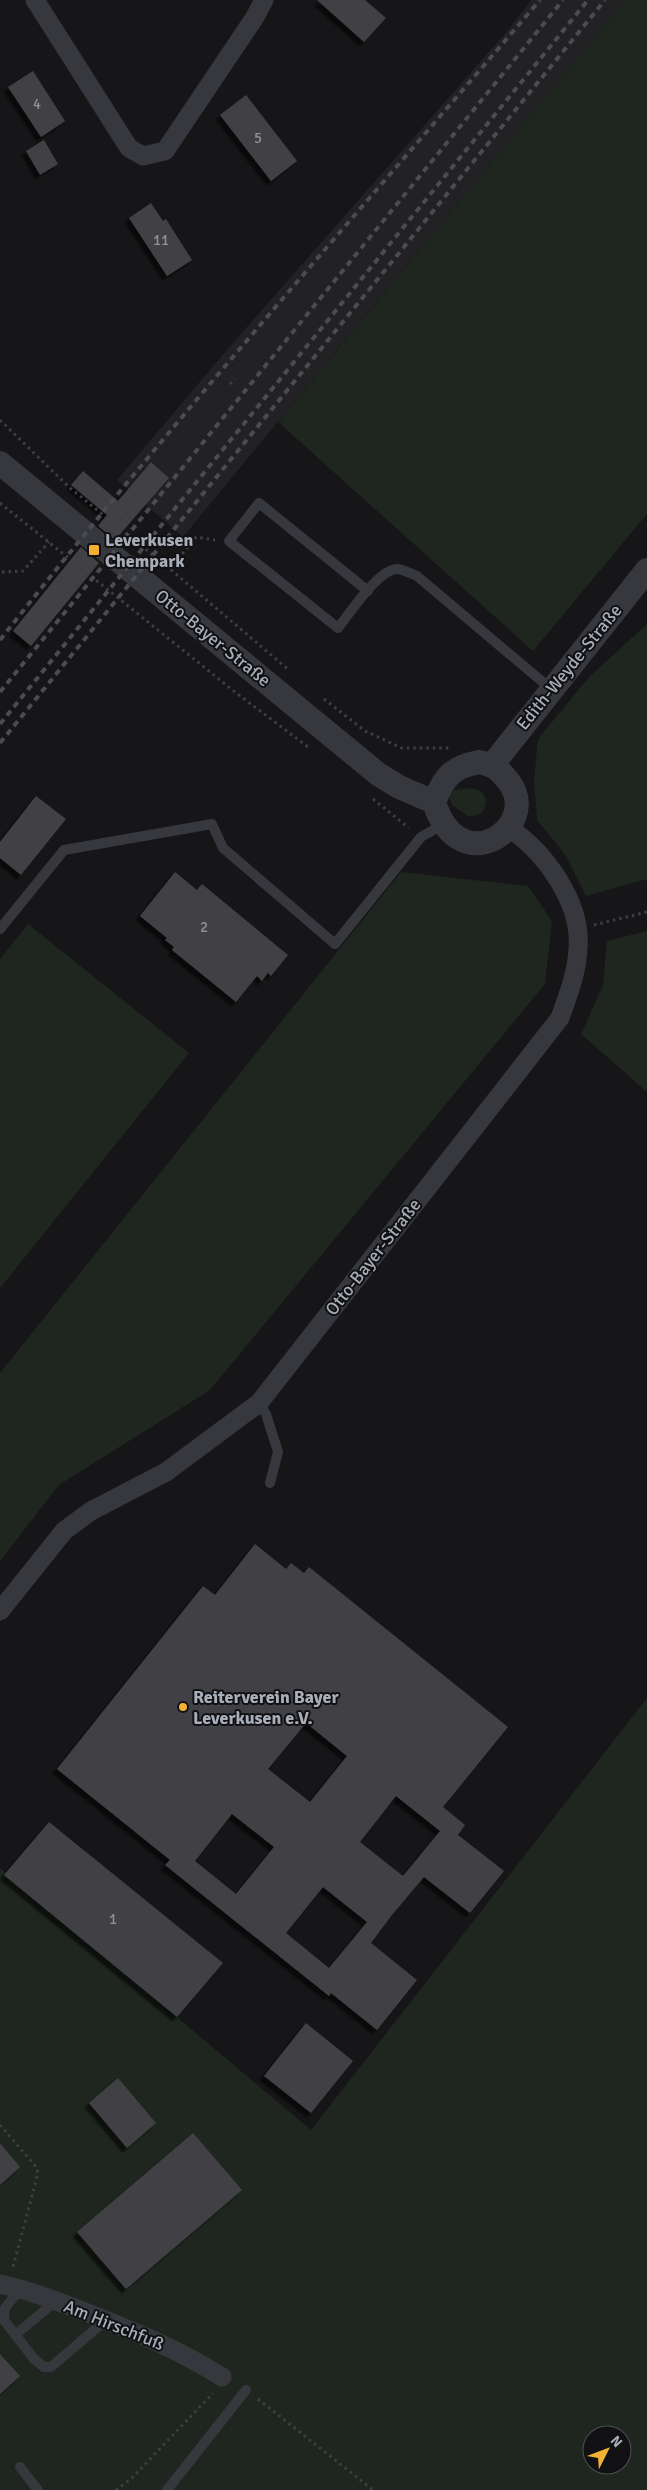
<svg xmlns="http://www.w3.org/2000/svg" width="647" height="2490" viewBox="0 0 647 2490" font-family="Signika,sans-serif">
	<defs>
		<filter id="shadow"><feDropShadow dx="-4.5" dy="4.5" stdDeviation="1" flood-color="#0009"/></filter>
	</defs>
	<rect width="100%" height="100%" fill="#161618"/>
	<!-- built -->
	<path fill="#222225" d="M 531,0 L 625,0 L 183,537 L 117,480 L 225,352 L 509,29 Z"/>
	<!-- green -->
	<path fill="#1e261f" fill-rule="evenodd" d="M 625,0 L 647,0 L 647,514 L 533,651 L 278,422 Z
		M 647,624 L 647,879 L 586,896 L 564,853 L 537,820 L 534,780 L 538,739 L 589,677 Z
		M 471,788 C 481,790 486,794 486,804 L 482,813 L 469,817 L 452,805 L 449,797 L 454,790 Z
		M 401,872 L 528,886 L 552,921 L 545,984 L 210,1390 L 59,1485 L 0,1561 L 0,1373 Z
		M 28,924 L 189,1053 L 0,1288 L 0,959 Z
		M 647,931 L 647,1092 L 581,1034 L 603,985 L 607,941 Z
		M 647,1698 L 647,2490 L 0,2490 L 0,1868 L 311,2130 ZM 592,2435 L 622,2435 L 622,2465 L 592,2465 Z"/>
	<!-- building -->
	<path fill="#404145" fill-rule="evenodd" filter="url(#shadow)" d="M 317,0 L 365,0 L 386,18 L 364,42 Z
		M 33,71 L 65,121 L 41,137 L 8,87 Z
		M 246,95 L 297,161 L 271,181 L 220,115 Z
		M 44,140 L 58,164 L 40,175 L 26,151 Z
		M 151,203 L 163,221 L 166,219 L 192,260 L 167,276 L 129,218 Z
		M 151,462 L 169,478 L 115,540 L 98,526 L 107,515 L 71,485 L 83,471 L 118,501 Z
		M 81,547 L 99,563 L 31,646 L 13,631 Z
		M 36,796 L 66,819 L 21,875 L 0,858 L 0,842 Z
		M 175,872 L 197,890 L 202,884 L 288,955 L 271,976 L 268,973 L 262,981 L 257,976 L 236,1002 L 172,950 L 174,947 L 165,940 L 167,938 L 140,916 Z
		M 255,1544 L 286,1569 L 291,1563 L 304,1573 L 309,1567 L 508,1727 L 443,1807 L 465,1825 L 458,1835 L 504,1871 L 470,1913 L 424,1877 L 392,1915 L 371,1943 L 417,1980 L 377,2030 L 331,1993 L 329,1996 L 165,1865 L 170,1860 L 57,1769 L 203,1586 L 215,1595 ZM 306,1723 L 347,1756 L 310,1802 L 268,1769 ZM 396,1796 L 440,1831 L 403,1876 L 360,1842 ZM 232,1814 L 274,1847 L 236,1894 L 195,1861 ZM 323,1887 L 367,1922 L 329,1968 L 286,1933 Z
		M 49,1822 L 223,1963 L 177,2017 L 4,1875 Z
		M 306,2023 L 353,2061 L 311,2113 L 264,2076 Z
		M 118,2078 L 156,2123 L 127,2148 L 89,2103 Z
		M 193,2133 L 242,2190 L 126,2289 L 77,2232 Z
		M 0,2143 L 20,2167 L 0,2185 Z
		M 0,2354 L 20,2376 L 0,2394 Z"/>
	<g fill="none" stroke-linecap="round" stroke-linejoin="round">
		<!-- path -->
		<path stroke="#3d3f44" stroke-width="3" stroke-dasharray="2.5 4" stroke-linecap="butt" d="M 230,384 L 235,379
			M 0,420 L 70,488 L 170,569 L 290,671
			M 0,503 L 235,692 L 308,747
			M 117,525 L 136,501
			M 75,556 L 93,571
			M 75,562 L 62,577 L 75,588 L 88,572
			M 170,569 L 196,537 L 215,540
			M 2,572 L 23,571 L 49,542
			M 76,572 L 81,567
			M 56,599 L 69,584
			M 324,699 L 365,731 L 402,748 L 451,748
			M 373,799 L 409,828
			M 594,925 L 647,912
			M 0,2125 L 36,2167 L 38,2173 L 13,2267
			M 258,2399 L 373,2490
			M 116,2490 L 132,2478 L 213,2393"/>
		<!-- service -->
		<path stroke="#37383d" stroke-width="10" d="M 368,591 L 259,503 L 229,541 L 338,628 C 350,613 379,568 398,569 C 404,570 412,574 417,576 L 551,689
			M 0,929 L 64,850 L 212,824 L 223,848 L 335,944 L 421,837 L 442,825
			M 259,1403 L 266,1414 L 278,1452 L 270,1483
			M 21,2288 L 5,2308 L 4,2320 L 34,2359 L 44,2367 L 51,2367 L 106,2320
			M 15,2335 L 56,2301
			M 20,2467 L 38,2490
			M 167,2490 L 246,2390"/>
		<!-- minor -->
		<path stroke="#37383d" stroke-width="19" d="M 35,0 L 129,148 L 143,156 L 165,151 L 255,17 L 264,0
			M 0,1611 L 64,1531 L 91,1511 L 166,1472 L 259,1403 L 560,1018 C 568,995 577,973 578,948 C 582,903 545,852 509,828
			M 0,2284 C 28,2290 54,2300 80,2310 C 129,2329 178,2349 222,2377"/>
		<!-- tertiary -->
		<path stroke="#37383d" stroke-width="24" d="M 0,463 L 378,774 L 399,787 L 434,802
			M 479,762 C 494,765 500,770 509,782 C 542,827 459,883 434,802 C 444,777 452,767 479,762 Z
			M 493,764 L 647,570"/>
		<!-- rail -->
		<path stroke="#4a4c52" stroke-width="4" stroke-dasharray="6 5" stroke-linecap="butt" d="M 0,640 C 173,420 359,212 540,0
			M 0,692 L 563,0
			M 0,724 L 588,0
			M 0,743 L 605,0"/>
	</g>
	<!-- markers -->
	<g fill="#f2b134" stroke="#111113" stroke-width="2">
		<rect x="88" y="544" width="12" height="12" rx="2.5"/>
		<circle cx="183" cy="1707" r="5"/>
	</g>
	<g text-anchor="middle" stroke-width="4" stroke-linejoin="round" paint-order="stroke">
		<!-- number labels -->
		<g font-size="15" fill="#8e929b">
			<text x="37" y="109">4</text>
			<text x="258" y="143">5</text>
			<text x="161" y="245">11</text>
			<text x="204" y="932">2</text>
			<text x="113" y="1924">1</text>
		</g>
		<!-- poi labels -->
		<g font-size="18" font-weight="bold" fill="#a8adb8" stroke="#111113" text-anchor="start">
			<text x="105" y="546">Leverkusen<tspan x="105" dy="21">Chempark</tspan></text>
			<text x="193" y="1703">Reiterverein Bayer<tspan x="193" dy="21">Leverkusen e.V.</tspan></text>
		</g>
		<!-- street labels -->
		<g font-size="18" fill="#a8adb8" stroke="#111113">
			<text transform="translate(213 638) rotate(39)" y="6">Otto-Bayer-Straße</text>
			<text transform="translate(569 667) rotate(-51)" y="6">Edith-Weyde-Straße</text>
			<text transform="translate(373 1257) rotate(-52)" y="6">Otto-Bayer-Straße</text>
			<text transform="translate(114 2325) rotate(22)" y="6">Am Hirschfuß</text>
		</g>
	</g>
	<!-- north arrow -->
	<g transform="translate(607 2450) rotate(48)"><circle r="24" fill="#111113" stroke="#4d4f55"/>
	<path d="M0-4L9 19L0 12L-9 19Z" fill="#f2b134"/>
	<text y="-8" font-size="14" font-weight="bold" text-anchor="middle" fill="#a8adb8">N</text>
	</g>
</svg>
